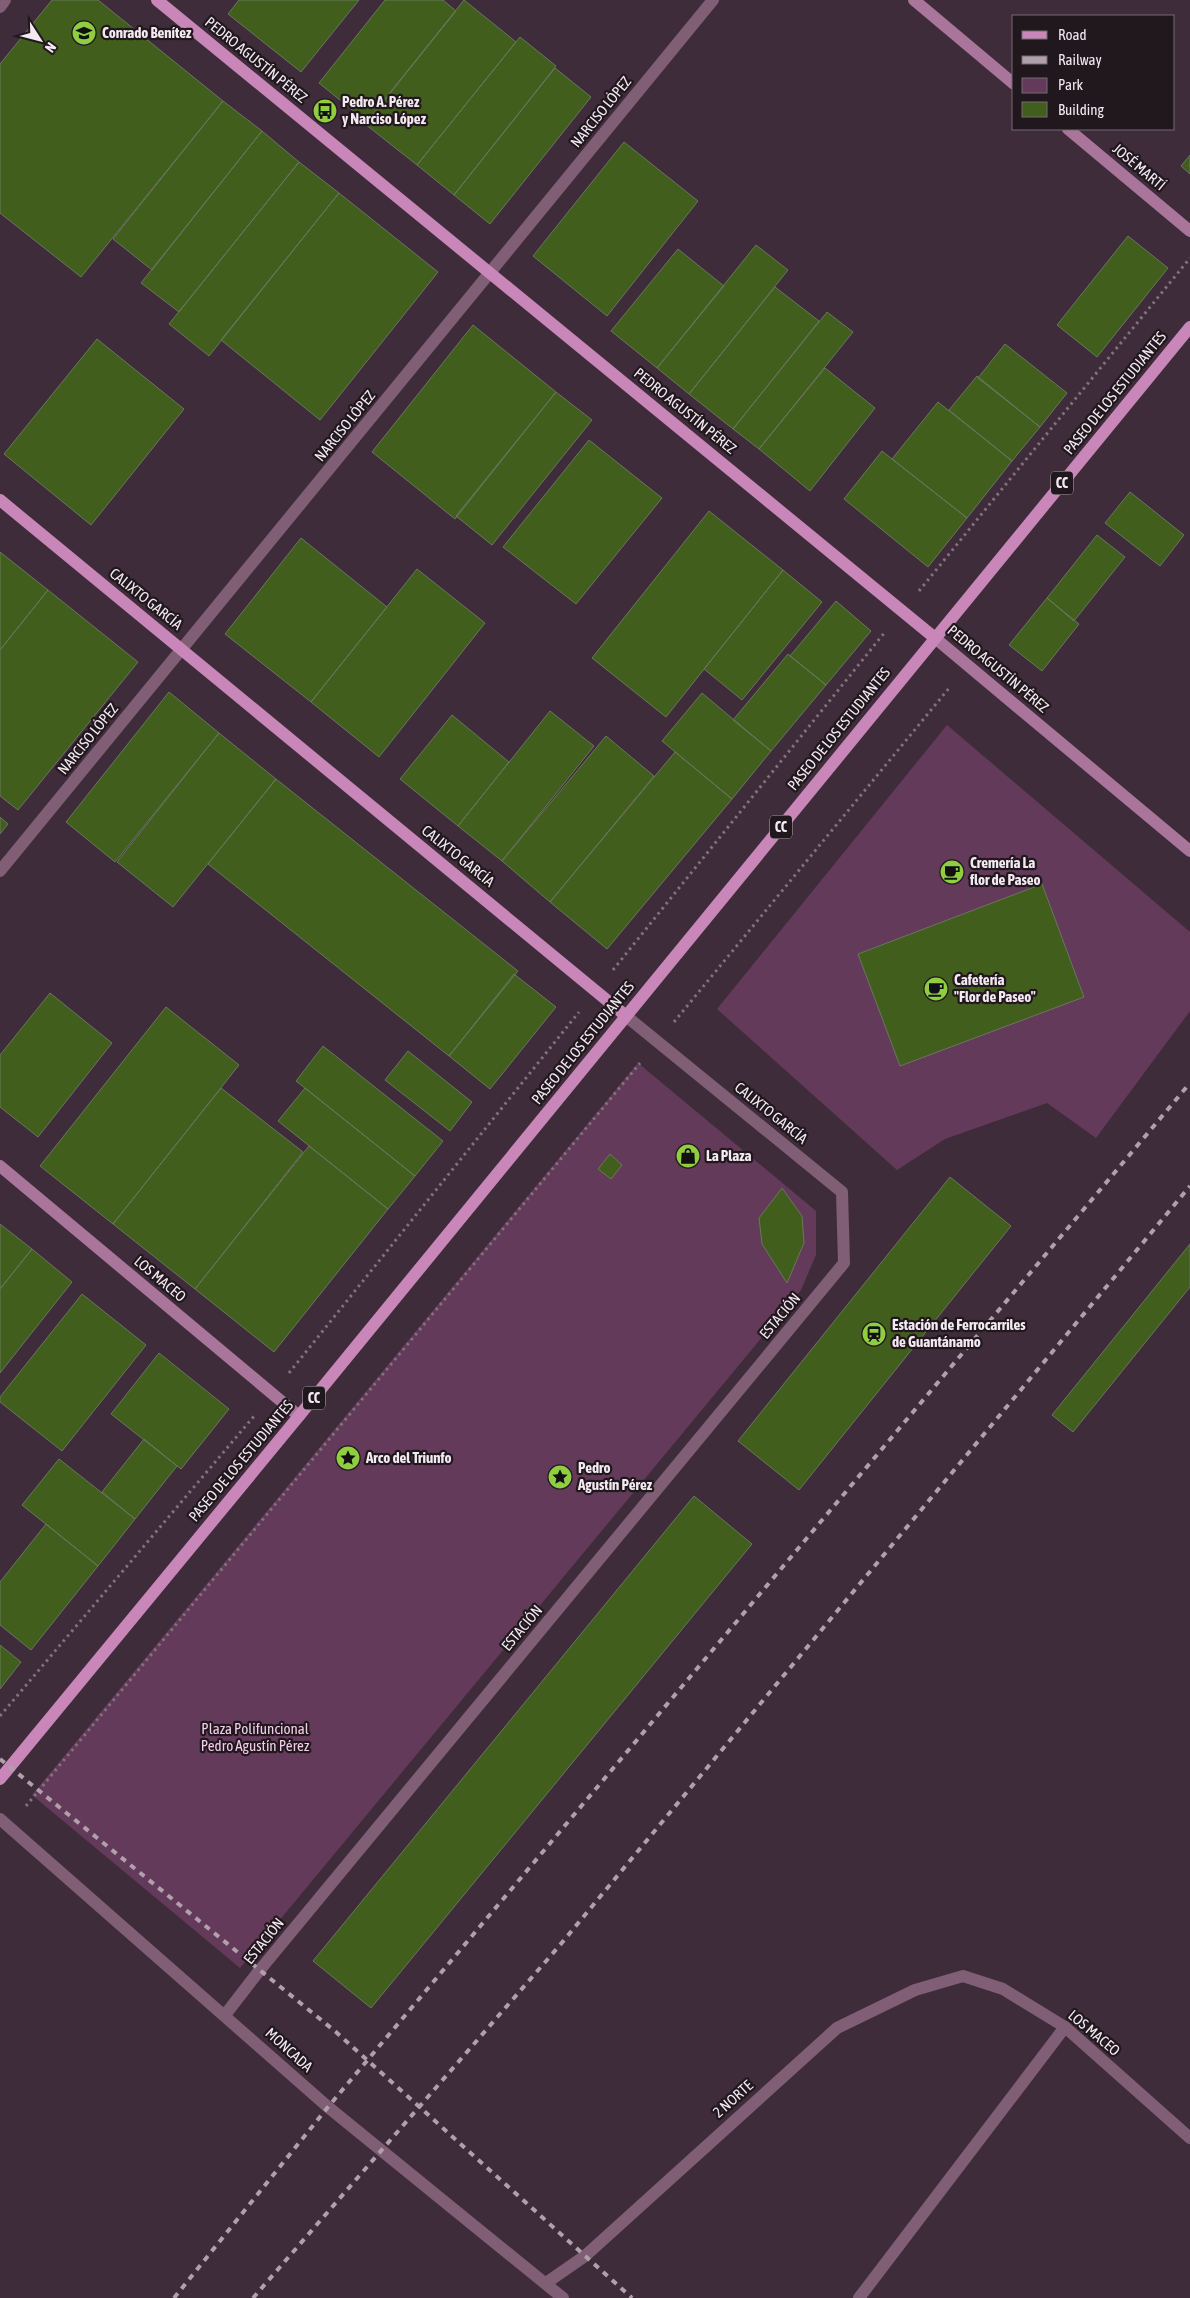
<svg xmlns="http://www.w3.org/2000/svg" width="1190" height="2298" viewBox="0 0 1190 2298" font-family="'Asap Condensed',sans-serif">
	<rect width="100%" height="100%" fill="#3f2c3a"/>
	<!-- green -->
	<path fill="#643a5a" d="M 947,725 L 1190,932 L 1190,1011 L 1096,1138 L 1047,1103 L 945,1139 L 897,1170 L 717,1009 Z
		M 638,1063 L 816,1211 L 816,1255 L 801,1290 L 240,1968 L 32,1795 Z"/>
	<!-- building -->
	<path fill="#415e1d" stroke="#6a7660" d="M 52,0 L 98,0 L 223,101 L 81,277 L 0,213 L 0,64 Z
		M 239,0 L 359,0 L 301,72 L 228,14 Z
		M 385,0 L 443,0 L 456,11 L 367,122 L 319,83 Z
		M 464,0 L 516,42 L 417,165 L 365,124 Z
		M 520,37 L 556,66 L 454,195 L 417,165 Z
		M 555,68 L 591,97 L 490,224 L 454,195 Z
		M 223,101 L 262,131 L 152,270 L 113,239 Z
		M 262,131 L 299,162 L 179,312 L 141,283 Z
		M 624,142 L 698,201 L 607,316 L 533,256 Z
		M 1190,155 L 1190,174 L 1181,166 Z
		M 299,162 L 339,193 L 209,356 L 169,324 Z
		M 339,193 L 438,272 L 320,420 L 221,340 Z
		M 1128,236 L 1168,268 L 1097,357 L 1057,325 Z
		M 756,245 L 788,270 L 689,394 L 657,368 Z
		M 678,249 L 724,286 L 657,368 L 611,331 Z
		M 775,287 L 819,321 L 733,429 L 689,394 Z
		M 827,312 L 853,332 L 759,449 L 733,429 Z
		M 473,325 L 556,392 L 455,519 L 372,452 Z
		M 97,339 L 184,409 L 91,525 L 4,454 Z
		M 1005,344 L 1067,393 L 1040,427 L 978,378 Z
		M 825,368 L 875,408 L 810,491 L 759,449 Z
		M 977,376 L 1040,427 L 1012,461 L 949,410 Z
		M 556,392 L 592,420 L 492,545 L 456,516 Z
		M 938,402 L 1012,461 L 967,518 L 892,459 Z
		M 589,440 L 662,498 L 576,604 L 503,547 Z
		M 882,451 L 967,518 L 928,567 L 844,499 Z
		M 1130,492 L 1184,535 L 1160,566 L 1105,523 Z
		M 709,511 L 783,570 L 666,717 L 592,658 Z
		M 1097,535 L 1125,557 L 1074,621 L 1047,598 Z
		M 301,538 L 387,607 L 311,702 L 225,634 Z
		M 0,552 L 48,590 L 0,650 Z
		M 417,569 L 485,623 L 379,757 L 311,702 Z
		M 783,570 L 822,602 L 742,700 L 704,669 Z
		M 48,590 L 138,662 L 18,810 L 0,796 L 0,650 Z
		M 1047,598 L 1079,624 L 1042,671 L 1009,645 Z
		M 836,601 L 871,631 L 826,685 L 790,656 Z
		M 788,654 L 826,685 L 771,751 L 733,720 Z
		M 169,692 L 219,733 L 115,862 L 66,822 Z
		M 702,693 L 771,751 L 732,799 L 662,741 Z
		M 550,711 L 594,746 L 502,861 L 458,826 Z
		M 452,715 L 509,762 L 458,826 L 400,779 Z
		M 219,733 L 276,779 L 173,907 L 117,862 Z
		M 606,736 L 654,776 L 550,902 L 502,861 Z
		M 675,752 L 732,799 L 607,949 L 550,902 Z
		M 276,779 L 518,971 L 449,1056 L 208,864 Z
		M 0,817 L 8,824 L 0,834 Z
		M 1042,884 L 1084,997 L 900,1066 L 858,954 Z
		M 514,974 L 556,1007 L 490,1089 L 449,1056 Z
		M 50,993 L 112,1043 L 38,1137 L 0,1107 L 0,1055 Z
		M 166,1007 L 239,1065 L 113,1224 L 40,1166 Z
		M 323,1046 L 443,1141 L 415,1176 L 296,1081 Z
		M 408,1051 L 472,1102 L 450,1131 L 385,1080 Z
		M 221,1088 L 303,1152 L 195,1289 L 113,1224 Z
		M 305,1088 L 415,1176 L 388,1209 L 278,1121 Z
		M 309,1146 L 388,1209 L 274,1352 L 195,1289 Z
		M 610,1154 L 622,1165 L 611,1179 L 598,1169 Z
		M 950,1177 L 1011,1226 L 799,1490 L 738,1441 Z
		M 782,1188 L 802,1216 L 804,1243 L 787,1283 L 762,1244 L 759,1218 Z
		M 0,1224 L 32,1249 L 0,1289 Z
		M 1190,1244 L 1190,1287 L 1073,1432 L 1052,1415 Z
		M 32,1249 L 72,1282 L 0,1373 L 0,1289 Z
		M 82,1294 L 146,1345 L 62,1451 L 0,1402 L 0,1397 Z
		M 159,1353 L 229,1409 L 181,1469 L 111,1414 Z
		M 144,1439 L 177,1466 L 135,1519 L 102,1492 Z
		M 59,1459 L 135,1519 L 98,1566 L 22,1505 Z
		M 694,1496 L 752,1544 L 371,2008 L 313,1961 Z
		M 46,1524 L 98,1566 L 31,1650 L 0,1625 L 0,1582 Z
		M 0,1645 L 21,1662 L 0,1689 Z"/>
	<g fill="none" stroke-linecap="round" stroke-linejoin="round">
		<!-- path -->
		<path stroke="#83727e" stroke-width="3" stroke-dasharray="2.5 4" stroke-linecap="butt" d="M 919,591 L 1190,258
			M 613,970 L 885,632
			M 674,1022 L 950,687
			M 289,1373 L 579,1012
			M 0,1716 L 255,1415
			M 26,1806 L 640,1063"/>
		<!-- lane -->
		<path stroke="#7f5e76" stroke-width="12" d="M 859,2298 L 1065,2027"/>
		<!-- street -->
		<path stroke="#7f5e76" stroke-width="12" d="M 0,7 L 5,0
			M 0,871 L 713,0
			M 0,1819 L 328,2107 L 563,2298
			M 225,2015 L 259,1971 L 844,1263 L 842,1192 L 626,1016
			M 546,2283 L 585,2256 L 837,2028 L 915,1990 L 963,1976 L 1003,1989 L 1065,2027 L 1190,2138"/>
		<!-- secondary -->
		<path stroke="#a9759b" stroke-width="12" d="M 914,0 L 1014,84
			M 1068,129 L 1190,231
			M 935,638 L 1190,851
			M 0,1166 L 299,1416"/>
		<!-- primary -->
		<path stroke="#c986b8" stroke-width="12" d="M 157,0 L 935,638
			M 0,500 L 626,1016
			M 0,1779 L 299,1416 L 1190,327"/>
		<!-- rail -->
		<path stroke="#afa0ab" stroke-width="4" stroke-dasharray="6 6" stroke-linecap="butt" d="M 0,1759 L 336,2032 L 632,2298
			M 174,2298 L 328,2107 L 1190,1083
			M 253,2298 L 560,1945 L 1190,1186"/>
	</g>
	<!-- icons -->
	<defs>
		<symbol id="school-disc" viewBox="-11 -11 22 22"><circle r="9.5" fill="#90cd41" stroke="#21181e"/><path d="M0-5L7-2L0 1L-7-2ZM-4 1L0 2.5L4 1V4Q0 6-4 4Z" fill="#111"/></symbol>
		<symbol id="bus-disc" viewBox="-11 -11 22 22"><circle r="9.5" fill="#90cd41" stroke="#21181e"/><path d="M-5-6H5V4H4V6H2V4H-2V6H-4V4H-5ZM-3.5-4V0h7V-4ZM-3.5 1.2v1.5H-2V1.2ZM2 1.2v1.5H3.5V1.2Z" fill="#111"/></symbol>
		<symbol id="cafe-disc" viewBox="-11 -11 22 22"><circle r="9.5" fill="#90cd41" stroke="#21181e"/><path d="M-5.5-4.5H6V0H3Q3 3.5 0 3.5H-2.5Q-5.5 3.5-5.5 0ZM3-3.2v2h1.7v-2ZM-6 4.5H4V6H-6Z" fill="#111"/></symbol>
		<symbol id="shop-disc" viewBox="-11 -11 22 22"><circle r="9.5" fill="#90cd41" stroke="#21181e"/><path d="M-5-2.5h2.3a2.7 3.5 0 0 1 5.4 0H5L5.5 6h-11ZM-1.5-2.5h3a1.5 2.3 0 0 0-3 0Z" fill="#111"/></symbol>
		<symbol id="station-disc" viewBox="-11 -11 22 22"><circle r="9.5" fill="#90cd41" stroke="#21181e"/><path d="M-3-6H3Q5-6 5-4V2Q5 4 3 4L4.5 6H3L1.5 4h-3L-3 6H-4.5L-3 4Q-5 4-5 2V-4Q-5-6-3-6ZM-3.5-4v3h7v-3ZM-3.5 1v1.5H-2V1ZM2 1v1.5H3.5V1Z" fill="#111"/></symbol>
		<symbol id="sight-disc" viewBox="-11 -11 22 22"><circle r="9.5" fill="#90cd41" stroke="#21181e"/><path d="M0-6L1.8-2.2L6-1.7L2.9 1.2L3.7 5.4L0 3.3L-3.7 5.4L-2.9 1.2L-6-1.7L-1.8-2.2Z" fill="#111"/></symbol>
	</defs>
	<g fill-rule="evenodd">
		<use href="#school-disc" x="70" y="19" width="28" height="28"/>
		<use href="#bus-disc" x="311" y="97" width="28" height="28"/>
		<use href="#cafe-disc" x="938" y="858" width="28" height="28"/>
		<use href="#cafe-disc" x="922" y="975" width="28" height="28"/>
		<use href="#shop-disc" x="674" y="1142" width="28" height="28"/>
		<use href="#station-disc" x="860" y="1320" width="28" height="28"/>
		<use href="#sight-disc" x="334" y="1444" width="28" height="28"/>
		<use href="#sight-disc" x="546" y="1463" width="28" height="28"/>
	</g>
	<g text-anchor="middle" stroke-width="4.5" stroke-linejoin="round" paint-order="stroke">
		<!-- shield labels -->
		<g fill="#21181e" stroke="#b5aab2" stroke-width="1">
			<rect x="1051" y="471.5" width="22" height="23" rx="4"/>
			<rect x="770" y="815.5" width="22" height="23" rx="4"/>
			<rect x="303" y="1386.5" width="22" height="23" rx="4"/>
		</g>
		<g font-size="14" font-weight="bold" fill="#f4e8f1">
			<text x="1062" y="488">CC</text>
			<text x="781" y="832">CC</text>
			<text x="314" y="1403">CC</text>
		</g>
		<!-- poi labels -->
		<g font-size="15" font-weight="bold" fill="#f4e8f1" stroke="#21181e" text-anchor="start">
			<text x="102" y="38">Conrado Benítez</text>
			<text x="342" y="107">Pedro A. Pérez<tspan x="342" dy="17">y Narciso López</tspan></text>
			<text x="970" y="868">Cremería La<tspan x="970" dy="17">flor de Paseo</tspan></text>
			<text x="954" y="985">Cafetería<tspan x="954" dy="17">"Flor de Paseo"</tspan></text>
			<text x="706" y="1161">La Plaza</text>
			<text x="892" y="1330">Estación de Ferrocarriles<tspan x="892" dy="17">de Guantánamo</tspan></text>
			<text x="366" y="1463">Arco del Triunfo</text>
			<text x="578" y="1473">Pedro<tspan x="578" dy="17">Agustín Pérez</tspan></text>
		</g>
		<!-- street labels -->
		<g font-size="15" fill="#f4e8f1" stroke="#21181e">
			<text transform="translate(256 60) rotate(39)" y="5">PEDRO AGUSTÍN PÉREZ</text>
			<text transform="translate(601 112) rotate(-51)" y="5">NARCISO LÓPEZ</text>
			<text transform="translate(1139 167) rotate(40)" y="5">JOSÉ MARTÍ</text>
			<text transform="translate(1115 393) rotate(-51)" y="5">PASEO DE LOS ESTUDIANTES</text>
			<text transform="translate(685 411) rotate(39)" y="5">PEDRO AGUSTÍN PÉREZ</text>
			<text transform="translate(345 426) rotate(-51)" y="5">NARCISO LÓPEZ</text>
			<text transform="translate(146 599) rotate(39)" y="5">CALIXTO GARCÍA</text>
			<text transform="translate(998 669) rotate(40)" y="5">PEDRO AGUSTÍN PÉREZ</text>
			<text transform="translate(839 729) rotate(-51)" y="5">PASEO DE LOS ESTUDIANTES</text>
			<text transform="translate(88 739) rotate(-51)" y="5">NARCISO LÓPEZ</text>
			<text transform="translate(458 856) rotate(39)" y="5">CALIXTO GARCÍA</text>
			<text transform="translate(583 1043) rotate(-51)" y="5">PASEO DE LOS ESTUDIANTES</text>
			<text transform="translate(771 1113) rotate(39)" y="5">CALIXTO GARCÍA</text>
			<text transform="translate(160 1279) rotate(40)" y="5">LOS MACEO</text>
			<text transform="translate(780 1316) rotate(-50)" y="5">ESTACIÓN</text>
			<text transform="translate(241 1461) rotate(-50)" y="5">PASEO DE LOS ESTUDIANTES</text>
			<text transform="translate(522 1628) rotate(-50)" y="5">ESTACIÓN</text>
			<text transform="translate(264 1941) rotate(-51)" y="5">ESTACIÓN</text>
			<text transform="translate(1094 2033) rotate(40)" y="5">LOS MACEO</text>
			<text transform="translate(289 2050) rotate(42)" y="5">MONCADA</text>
			<text transform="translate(733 2099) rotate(-42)" y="5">2 NORTE</text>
		</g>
		<!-- park labels -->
		<g font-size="15" fill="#f4cbe9" stroke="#21181e">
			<text x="255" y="1734">Plaza Polifuncional<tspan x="255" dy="17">Pedro Agustín Pérez</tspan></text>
		</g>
	</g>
	<!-- legend -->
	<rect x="1012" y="15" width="162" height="115" fill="#21181e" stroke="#756b72"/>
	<rect x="1022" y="31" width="25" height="8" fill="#c986b8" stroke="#756b72"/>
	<text x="1058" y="40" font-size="15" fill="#f4e8f1">Road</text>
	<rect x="1022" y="56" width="25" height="8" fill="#afa0ab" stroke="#756b72"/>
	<text x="1058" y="65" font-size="15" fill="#f4e8f1">Railway</text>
	<rect x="1022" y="78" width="25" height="15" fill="#643a5a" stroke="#756b72"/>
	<text x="1058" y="90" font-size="15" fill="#f4e8f1">Park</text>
	<rect x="1022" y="102" width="25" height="15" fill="#415e1d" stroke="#756b72"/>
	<text x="1058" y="115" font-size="15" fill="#f4e8f1">Building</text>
	<!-- north arrow -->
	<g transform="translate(40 40) rotate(126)" stroke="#21181e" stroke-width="4" paint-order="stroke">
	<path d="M0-4L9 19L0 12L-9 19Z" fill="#f4e8f1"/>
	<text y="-8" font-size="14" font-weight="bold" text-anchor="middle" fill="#f4e8f1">N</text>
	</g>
</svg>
